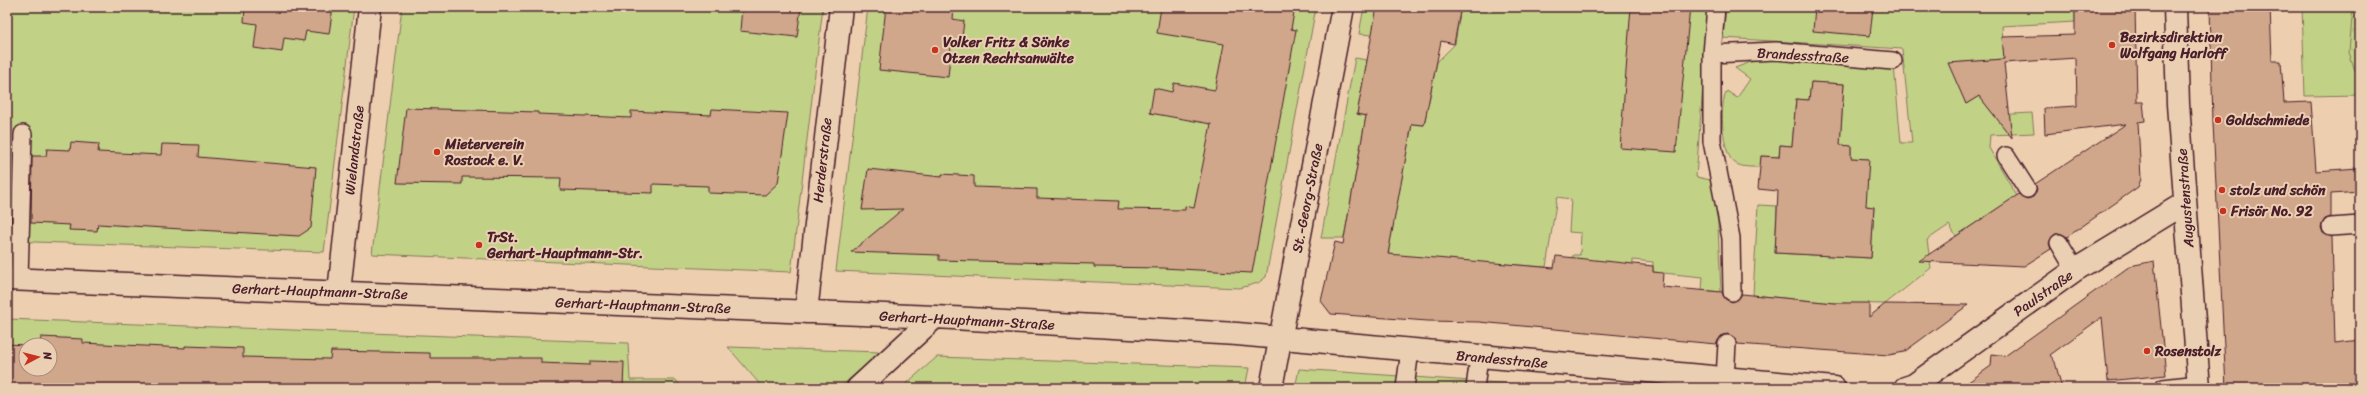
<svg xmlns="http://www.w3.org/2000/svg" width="2367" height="395" viewBox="0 0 2367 395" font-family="Sriracha,sans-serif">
	<defs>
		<pattern id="park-crowns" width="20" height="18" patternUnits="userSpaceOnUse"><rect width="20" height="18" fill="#c1d287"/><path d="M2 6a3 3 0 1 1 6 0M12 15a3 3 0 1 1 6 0" fill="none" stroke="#a7b475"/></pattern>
	</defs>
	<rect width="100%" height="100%" fill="#edcfb0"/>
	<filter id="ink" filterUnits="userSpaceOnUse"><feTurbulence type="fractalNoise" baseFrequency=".025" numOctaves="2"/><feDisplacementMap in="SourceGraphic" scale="8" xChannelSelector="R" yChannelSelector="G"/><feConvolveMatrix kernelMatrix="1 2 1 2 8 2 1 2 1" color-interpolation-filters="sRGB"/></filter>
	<g filter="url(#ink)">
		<!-- green -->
		<path fill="#c1d287" stroke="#867859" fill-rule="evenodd" d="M 7,7 L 354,7 L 324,252 L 7,241 Z
			M 402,7 L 823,7 L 791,272 L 372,254 Z
			M 868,7 L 1316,7 L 1266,277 L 1258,283 L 1240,288 L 836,271 Z
			M 1364,7 L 1377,7 L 1373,35 L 1359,34 Z
			M 1439,7 L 1709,7 L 1696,177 L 1716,181 L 1721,292 L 1702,290 L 1703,277 L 1653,272 L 1653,262 L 1633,260 L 1632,275 L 1571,269 L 1573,255 L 1580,255 L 1581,233 L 1569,232 L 1571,199 L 1557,197 L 1546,267 L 1504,264 L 1503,280 L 1388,275 L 1389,247 L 1412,124 L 1424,125 L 1437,62 L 1455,44 L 1460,12 L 1439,9 Z
			M 1726,7 L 2075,7 L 2075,22 L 2002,26 L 2004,59 L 1952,63 L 1966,104 L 1979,96 L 1994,115 L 2032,113 L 2034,133 L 1990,135 L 1989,148 L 2017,196 L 1956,236 L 1949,225 L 1927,240 L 1931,268 L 1885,304 L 1834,303 L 1753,295 L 1758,205 L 1777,206 L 1775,253 L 1871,258 L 1874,207 L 1865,206 L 1868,159 L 1851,158 L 1851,146 L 1840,145 L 1844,84 L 1811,82 L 1809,100 L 1796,99 L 1792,146 L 1780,145 L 1779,157 L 1761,156 L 1760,167 C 1750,167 1737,168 1731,159 C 1722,146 1719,103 1727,91 L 1737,98 L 1750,79 L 1735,68 L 1764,57 L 1894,66 L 1901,143 L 1912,143 L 1902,49 L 1723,38 Z
			M 2302,7 L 2360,7 L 2360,95 L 2305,96 Z
			M 1355,58 L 1367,60 L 1357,114 L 1366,116 L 1344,238 L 1321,238 Z
			M 7,319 L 628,343 L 630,380 L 676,380 L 682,388 L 7,388 ZM 26,345 L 50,345 L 50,369 L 26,369 Z
			M 728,347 L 881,352 L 839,388 L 763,388 Z
			M 937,357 L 1249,368 L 1245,388 L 901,388 Z
			M 1299,369 L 1570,388 L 1295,388 Z"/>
		<!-- park -->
		<path fill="url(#park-crowns)" stroke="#867859" d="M 2353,7 L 2360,7 L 2360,73 L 2356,74 L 2349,52 Z"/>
		<!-- building -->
		<path fill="#d1a78b" stroke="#4a1f2b" d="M 245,7 L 333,7 L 329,34 L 306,31 L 304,41 L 284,38 L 282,52 L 254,48 L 257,24 L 244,22 Z
			M 742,7 L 801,7 L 797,37 L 740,31 Z
			M 886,7 L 954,7 L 953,19 L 964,21 L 961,46 L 951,45 L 948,77 L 879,70 Z
			M 1161,7 L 1295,7 L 1291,29 L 1296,30 L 1252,273 L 1163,268 L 1094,267 L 1094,264 L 939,260 L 939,255 L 851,252 L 903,209 L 862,210 L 868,169 L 942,177 L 942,174 L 974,176 L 974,187 L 1037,189 L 1037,198 L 1119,201 L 1118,209 L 1185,210 L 1185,206 L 1194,208 L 1211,124 L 1150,113 L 1154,88 L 1172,92 L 1174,83 L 1215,90 L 1224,44 L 1157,33 Z
			M 1377,7 L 1426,7 L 1460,12 L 1454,44 L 1441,41 L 1424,125 L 1412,124 L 1388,254 L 1554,268 L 1556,256 L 1653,266 L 1653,272 L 1663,273 L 1662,287 L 1722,292 L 1724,297 L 1732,302 L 1737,300 L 1742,294 L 1834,303 L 1869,303 L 1869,317 L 1885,304 L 1968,305 L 1904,352 L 1889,355 L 1737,344 L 1736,339 L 1728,334 L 1722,335 L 1716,344 L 1479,322 L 1428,321 L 1331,314 L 1321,301 L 1335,242 L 1343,244 L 1366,116 L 1357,114 Z
			M 1631,7 L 1690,7 L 1676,152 L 1620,148 Z
			M 1815,7 L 1873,7 L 1870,36 L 1813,31 Z
			M 2075,7 L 2135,7 L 2137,102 L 2143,102 L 2145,121 L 2138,122 L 2141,179 L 2138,187 L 2067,237 L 2059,233 L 2054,235 L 2049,243 L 2051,249 L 2024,266 L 1919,261 L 2019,194 L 2027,199 L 2033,197 L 2037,189 L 2035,184 L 2126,124 L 2045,134 L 2044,108 L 2077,106 L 2076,58 L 2004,63 L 2012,138 L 1979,96 L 1966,104 L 1948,63 L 2004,59 L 2002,37 L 2075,35 Z
			M 2210,7 L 2270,7 L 2272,61 L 2281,61 L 2284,103 L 2311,102 L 2316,171 L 2358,168 L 2360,192 L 2331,194 L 2331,217 L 2325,219 L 2321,227 L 2323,233 L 2332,237 L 2335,343 L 2360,340 L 2360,388 L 2226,388 L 2213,123 Z
			M 1811,82 L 1844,84 L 1840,145 L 1851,146 L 1851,158 L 1869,159 L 1866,206 L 1874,207 L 1871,258 L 1775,253 L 1778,191 L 1758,189 L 1761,156 L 1779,157 L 1780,145 L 1792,146 L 1796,99 L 1809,100 Z
			M 406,108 L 538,112 L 538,114 L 631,118 L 631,111 L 711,115 L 712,109 L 788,113 L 778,183 L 765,195 L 708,193 L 708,186 L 653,184 L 653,193 L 560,190 L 561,178 L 462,177 L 462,184 L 397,183 Z
			M 71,142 L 99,144 L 98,152 L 161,155 L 162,144 L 199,145 L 198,157 L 316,167 L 311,228 L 299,236 L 98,224 L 97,231 L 69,230 L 70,225 L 31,223 L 32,156 L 46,156 L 47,149 L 70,150 Z
			M 7,155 L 12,155 L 11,222 L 7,221 Z
			M 2154,261 L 2166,375 L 2108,381 L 2102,317 L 2050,355 L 2055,362 L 2062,388 L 1960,388 L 1991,366 L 1992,354 L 2005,356 L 2130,266 Z
			M 41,337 L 83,339 L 83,343 L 185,348 L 185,346 L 243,348 L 243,357 L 330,359 L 331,351 L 430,353 L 430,358 L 541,358 L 541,363 L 590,365 L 590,361 L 624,362 L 623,388 L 7,388 L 7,344 L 26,345 L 26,369 L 50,369 L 50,345 L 40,345 Z"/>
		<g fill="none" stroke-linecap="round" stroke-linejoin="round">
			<defs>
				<path id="service" d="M 1716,7 L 1712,54 L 1712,141 L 1731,238 L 1732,292
					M 1712,54 L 1776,51 L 1893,61
					M 2006,156 L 2027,189
					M 2331,227 L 2360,225
					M 2059,243 L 2075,270
					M 19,279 L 23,134
					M 1725,378 L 1727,344
					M 1405,388 L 1410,350
					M 1475,388 L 1479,358
					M 2163,388 L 2199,384"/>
				<path id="minor" d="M 2175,7 L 2178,104 L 2199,388
					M 7,279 L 935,317 L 1237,334 L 1834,388
					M 339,292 L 370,7
					M 806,312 L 841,7
					M 858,388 L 935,317
					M 1271,388 L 1343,7
					M 1905,388 L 1914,385 L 2075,270 L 2185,203"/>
			</defs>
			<!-- service casing -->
			<use href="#service" stroke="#4a1f2b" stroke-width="20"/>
			<!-- minor casing -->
			<use href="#minor" stroke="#4a1f2b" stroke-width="25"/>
			<!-- service -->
			<use href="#service" stroke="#ebcfb2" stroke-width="17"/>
			<!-- minor -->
			<use href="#minor" stroke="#ebcfb2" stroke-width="22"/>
		</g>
	</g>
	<!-- markers -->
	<g fill="#c8321e" stroke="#ebcfb2" stroke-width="1.5">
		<circle cx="2112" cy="45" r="4"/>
		<circle cx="935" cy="50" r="4"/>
		<circle cx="2218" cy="120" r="4"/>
		<circle cx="437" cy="152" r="4"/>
		<circle cx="2222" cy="190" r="4"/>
		<circle cx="2223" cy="211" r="4"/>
		<circle cx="479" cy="245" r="4"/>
		<circle cx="2147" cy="351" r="4"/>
	</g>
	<g text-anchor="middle" stroke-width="4" stroke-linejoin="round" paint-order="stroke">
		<!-- poi labels -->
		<g font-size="14" font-weight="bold" fill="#4a1f2b" stroke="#ebcfb2" text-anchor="start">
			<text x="2120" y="42">Bezirksdirektion<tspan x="2120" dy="16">Wolfgang Harloff</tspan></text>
			<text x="943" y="47">Volker Fritz &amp; Sönke<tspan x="943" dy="16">Otzen Rechtsanwälte</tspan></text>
			<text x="2226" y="125">Goldschmiede</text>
			<text x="445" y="149">Mieterverein<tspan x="445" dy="16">Rostock e. V.</tspan></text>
			<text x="2230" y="195">stolz und schön</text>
			<text x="2231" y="216">Frisör No. 92</text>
			<text x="487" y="242">TrSt.<tspan x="487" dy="16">Gerhart-Hauptmann-Str.</tspan></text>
			<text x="2155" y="356">Rosenstolz</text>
		</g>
		<!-- street labels -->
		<g font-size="14" fill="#4a1f2b" stroke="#ebcfb2">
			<text transform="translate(1803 55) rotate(3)" y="5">Brandesstraße</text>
			<text transform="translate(354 150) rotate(-84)" y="5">Wielandstraße</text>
			<text transform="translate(822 160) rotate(-84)" y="5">Herderstraße</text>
			<text transform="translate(1307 198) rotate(-79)" y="5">St.-Georg-Straße</text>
			<text transform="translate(2185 198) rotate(-94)" y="5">Augustenstraße</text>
			<text transform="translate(320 291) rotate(2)" y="5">Gerhart-Hauptmann-Straße</text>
			<text transform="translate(2043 293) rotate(-35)" y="5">Paulstraße</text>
			<text transform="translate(643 305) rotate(2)" y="5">Gerhart-Hauptmann-Straße</text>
			<text transform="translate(967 320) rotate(3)" y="5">Gerhart-Hauptmann-Straße</text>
			<text transform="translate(1502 359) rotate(5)" y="5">Brandesstraße</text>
		</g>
	</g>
	<!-- margin -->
	<rect width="2367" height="395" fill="none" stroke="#ebcfb2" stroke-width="24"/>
	<rect x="12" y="12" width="2343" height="371" fill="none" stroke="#4a1f2b" stroke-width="1.5" filter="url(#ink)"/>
	<!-- north arrow -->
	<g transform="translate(38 357) rotate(83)"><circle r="19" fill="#ebcfb2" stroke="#ab897c"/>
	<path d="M0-3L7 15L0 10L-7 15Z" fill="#c8321e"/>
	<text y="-6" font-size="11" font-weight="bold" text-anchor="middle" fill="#4a1f2b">N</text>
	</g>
</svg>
